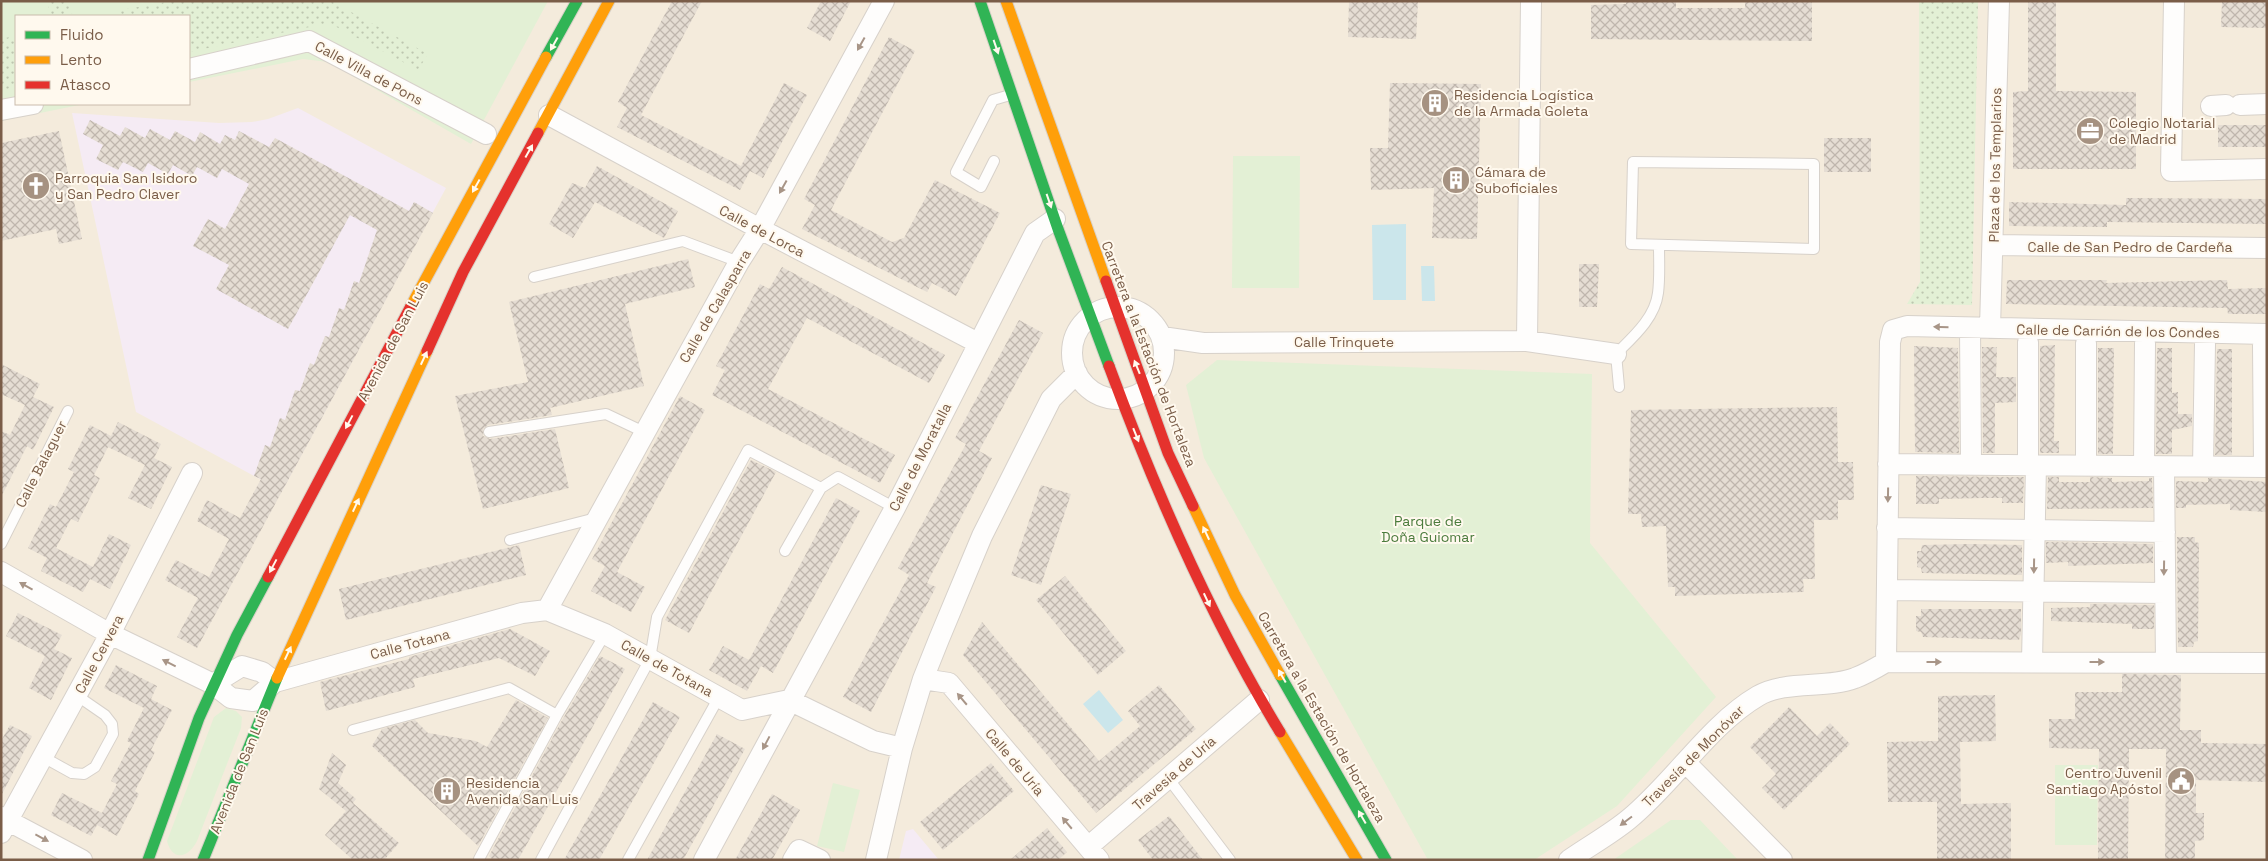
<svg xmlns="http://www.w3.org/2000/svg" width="2268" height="861" viewBox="0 0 2268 861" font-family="'Space Grotesk',sans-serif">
	<defs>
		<pattern id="garden-dots" width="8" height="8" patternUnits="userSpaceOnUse" patternTransform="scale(1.25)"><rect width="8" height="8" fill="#e3f0d5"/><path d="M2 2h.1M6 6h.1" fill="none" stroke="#bdc6af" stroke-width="1.8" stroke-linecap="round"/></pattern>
		<pattern id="building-cross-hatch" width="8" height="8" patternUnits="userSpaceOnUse" patternTransform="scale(1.25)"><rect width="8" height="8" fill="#e5ddd3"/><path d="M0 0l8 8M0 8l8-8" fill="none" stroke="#bfb6ad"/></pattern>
	</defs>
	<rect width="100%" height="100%" fill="#f8f4ec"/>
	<!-- residential -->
	<path fill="#f4ebdc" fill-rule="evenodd" d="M 1,1 L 2267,1 L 2267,860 L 1,860 ZM 16,16 L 189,16 L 189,104 L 16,104 Z"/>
	<!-- education -->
	<path fill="#f5ebf4" d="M 298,108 L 446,188 L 282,491 L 136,412 L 72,113 L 219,123 L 252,122 L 268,119 Z
		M 913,829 L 939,860 L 899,860 L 906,831 Z"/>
	<!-- green -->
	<path fill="#e3f0d5" d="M 1,1 L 548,1 L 471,144 L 328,62 L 303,59 L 189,82 L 189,16 L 16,16 L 16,104 L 84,104 L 1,121 Z
		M 1233,156 L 1300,156 L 1299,288 L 1232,288 Z
		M 1217,360 L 1592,374 L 1590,543 L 1716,697 L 1617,806 L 1534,860 L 1428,860 L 1204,458 L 1186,385 Z
		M 226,708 L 236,711 L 242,717 L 241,728 L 197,841 C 188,859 172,861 167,841 L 214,717 Z
		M 2055,765 L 2098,765 L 2097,845 L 2055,845 Z
		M 833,783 L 860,790 L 844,852 L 817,846 Z
		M 1671,820 L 1700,820 L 1738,860 L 1613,860 Z"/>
	<!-- garden -->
	<path fill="url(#garden-dots)" d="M 47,1 L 68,1 L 71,13 L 75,16 L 51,16 Z
		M 172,1 L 331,1 L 428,54 L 418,70 L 329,23 L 189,52 L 189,16 L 116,16 L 121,10 Z
		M 1919,1 L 1978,1 L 1972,305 L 1907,304 L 1920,282 Z
		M 10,37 L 16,37 L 16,87 L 1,90 L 1,39 Z"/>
	<!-- water -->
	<path fill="#cbe6eb" d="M 1406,224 L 1406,300 L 1373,300 L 1372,225 Z
		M 1421,266 L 1434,266 L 1435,301 L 1422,301 Z
		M 1099,690 L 1123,720 L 1108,733 L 1083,704 Z"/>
	<!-- building -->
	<path fill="url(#building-cross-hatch)" d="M 672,1 L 702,1 L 641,115 L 741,166 L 784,83 L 807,95 L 763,178 L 750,171 L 740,190 L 617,127 L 627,108 L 618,102 Z
		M 821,1 L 851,1 L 830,41 L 807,28 Z
		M 1349,1 L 1418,1 L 1416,39 L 1348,37 Z
		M 1626,1 L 1676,1 L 1676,8 L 1745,8 L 1745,1 L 1812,1 L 1812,41 L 1591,39 L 1591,5 L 1626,4 Z
		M 2028,1 L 2056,1 L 2056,91 L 2136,92 L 2136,169 L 2013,169 L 2013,92 L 2028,91 Z
		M 2222,1 L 2267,1 L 2267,28 L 2221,27 Z
		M 889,37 L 915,51 L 831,210 L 892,242 L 904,238 L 935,180 L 1000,213 L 956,296 L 932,283 L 927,292 L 802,229 L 815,205 L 804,199 Z
		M 1390,83 L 1481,84 L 1477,239 L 1432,238 L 1434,188 L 1371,190 L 1370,148 L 1388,148 Z
		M 90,120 L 120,136 L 125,127 L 145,138 L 150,129 L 170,140 L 175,131 L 195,142 L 200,132 L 220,144 L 225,135 L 235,140 L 239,131 L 269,147 L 275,138 L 409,211 L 414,202 L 433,213 L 197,648 L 177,637 L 198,598 L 165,580 L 176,560 L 209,577 L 229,539 L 197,521 L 207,500 L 240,518 L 261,479 L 254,476 L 265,445 L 270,447 L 280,418 L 285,420 L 295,390 L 300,391 L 310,363 L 314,365 L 325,336 L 329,337 L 339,308 L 344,310 L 354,281 L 359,283 L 377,230 L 350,215 L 288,329 L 216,289 L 229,265 L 193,246 L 208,219 L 225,229 L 249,184 L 222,169 L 217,178 L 197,167 L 192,176 L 173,165 L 168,174 L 148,163 L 143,172 L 123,162 L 118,170 L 96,159 L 103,145 L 83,134 Z
		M 2218,125 L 2267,125 L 2267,147 L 2218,147 Z
		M 59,131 L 82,239 L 59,244 L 56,229 L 1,241 L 1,143 Z
		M 1824,138 L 1871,138 L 1871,172 L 1824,172 Z
		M 597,166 L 678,211 L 664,238 L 595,202 L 573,238 L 549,224 L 572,183 L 585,188 Z
		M 2126,198 L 2267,199 L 2267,224 L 2107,222 L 2107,227 L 2009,226 L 2009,202 L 2126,205 Z
		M 688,259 L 695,287 L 625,304 L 644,386 L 550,408 L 552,415 L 488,425 L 483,429 L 483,436 L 490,439 L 555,429 L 569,488 L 483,509 L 455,396 L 528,382 L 509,302 Z
		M 1579,264 L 1599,264 L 1597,307 L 1579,307 Z
		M 782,267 L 945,355 L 929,383 L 807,318 L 768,389 L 895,455 L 880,483 L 712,395 L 725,370 L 716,366 L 760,284 L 769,289 Z
		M 2007,280 L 2107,280 L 2106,283 L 2227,280 L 2228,289 L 2267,288 L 2267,314 L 2228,314 L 2227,308 L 2006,304 Z
		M 1019,320 L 1043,333 L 979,451 L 992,458 L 927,583 L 936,587 L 871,712 L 843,697 L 909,575 L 898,568 L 966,444 L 955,438 Z
		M 2055,345 L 2054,441 L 2059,441 L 2059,453 L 2040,453 L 2040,346 Z
		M 1914,346 L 1958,348 L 1959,453 L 1915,452 Z
		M 1982,347 L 1997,347 L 1996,377 L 2016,377 L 2016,402 L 1995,403 L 1995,453 L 1983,453 Z
		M 2098,348 L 2114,348 L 2113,454 L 2098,454 Z
		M 2157,348 L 2172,348 L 2172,393 L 2178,392 L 2178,414 L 2192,414 L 2192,426 L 2172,430 L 2172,454 L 2156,454 Z
		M 2217,349 L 2232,349 L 2232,455 L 2215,455 Z
		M 1,364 L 40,384 L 33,397 L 54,407 L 33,450 L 27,446 L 1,497 L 1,431 L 10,435 L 25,405 L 1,394 Z
		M 680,396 L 705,410 L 617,572 L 645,587 L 631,612 L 591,591 L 605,566 L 592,559 Z
		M 1837,407 L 1838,462 L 1853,462 L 1854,500 L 1838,500 L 1838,520 L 1814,520 L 1815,579 L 1803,579 L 1804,592 L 1675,596 L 1675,587 L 1668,587 L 1666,526 L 1642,527 L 1641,514 L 1628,514 L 1631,410 Z
		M 118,422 L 161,444 L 154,458 L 172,467 L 151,509 L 128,498 L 145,465 L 108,447 L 94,475 L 100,478 L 78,522 L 71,519 L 56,548 L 93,567 L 109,534 L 131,545 L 110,589 L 90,579 L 83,592 L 41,571 L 47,558 L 28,548 L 50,504 L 56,507 L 74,472 L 68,469 L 90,425 L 111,436 Z
		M 751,460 L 776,472 L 689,633 L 665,620 Z
		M 1916,476 L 2024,477 L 2023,503 L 2002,503 L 2002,498 L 1983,498 L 1939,499 L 1939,504 L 1916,504 Z
		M 2048,477 L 2059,477 L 2059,482 L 2090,482 L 2090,477 L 2112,478 L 2112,482 L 2149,481 L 2149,478 L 2152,478 L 2153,508 L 2047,509 Z
		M 2208,478 L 2267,482 L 2267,512 L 2230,510 L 2230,504 L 2186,505 L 2186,508 L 2176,508 L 2176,481 L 2208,482 Z
		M 1041,485 L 1071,494 L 1041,585 L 1011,575 Z
		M 836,498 L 860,511 L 773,673 L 761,666 L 747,691 L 709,670 L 723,646 L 749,660 Z
		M 2177,537 L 2195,537 L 2195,542 L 2199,543 L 2198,641 L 2194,642 L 2193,647 L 2178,647 Z
		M 2046,542 L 2153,544 L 2153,563 L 2068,566 L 2068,562 L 2046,563 Z
		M 1970,544 L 2022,545 L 2022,575 L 1922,573 L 1921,568 L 1917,567 L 1917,551 L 1921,551 L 1922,545 Z
		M 519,545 L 526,575 L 346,620 L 339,589 Z
		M 1065,576 L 1126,651 L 1098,675 L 1036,600 Z
		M 2090,604 L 2154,605 L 2154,629 L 2132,629 L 2132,624 L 2051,621 L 2051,608 L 2090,607 Z
		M 1921,609 L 2021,609 L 2021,634 L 2019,640 L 1923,637 L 1921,632 L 1916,631 L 1916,616 L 1921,616 Z
		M 18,613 L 62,635 L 54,649 L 72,658 L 51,700 L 29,688 L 45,656 L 6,636 Z
		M 982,622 L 1099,761 L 1140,726 L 1128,711 L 1159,685 L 1196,729 L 1096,813 L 963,655 Z
		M 510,629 L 550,651 L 535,676 L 499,658 L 413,679 L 415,687 L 326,711 L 320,682 L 409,659 L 409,657 Z
		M 600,656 L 625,669 L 518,860 L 493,860 L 489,856 L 561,722 Z
		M 116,665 L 157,686 L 151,699 L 172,710 L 151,750 L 155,752 L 135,791 L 139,794 L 117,836 L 97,825 L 91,836 L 51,815 L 62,793 L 102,813 L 117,784 L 111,781 L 131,743 L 127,741 L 144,708 L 104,688 Z
		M 2122,674 L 2181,675 L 2180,730 L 2201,730 L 2201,743 L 2267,744 L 2267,782 L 2196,780 L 2196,813 L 2204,813 L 2204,840 L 2195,841 L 2195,860 L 2165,860 L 2166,749 L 2129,749 L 2128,860 L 2098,859 L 2099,749 L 2049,748 L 2049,719 L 2075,719 L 2075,692 L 2122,692 Z
		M 1995,695 L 1996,741 L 1960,742 L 1961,804 L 2011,803 L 2011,860 L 1937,860 L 1937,802 L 1888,802 L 1887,742 L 1938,741 L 1938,696 Z
		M 516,700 L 548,718 L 478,846 L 372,746 L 382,729 L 415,720 L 428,733 L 476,741 L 487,747 Z
		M 653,702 L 680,717 L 599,860 L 564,860 Z
		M 1789,707 L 1817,736 L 1830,723 L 1850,744 L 1784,810 L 1762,788 L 1776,774 L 1750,747 Z
		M 10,725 L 32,736 L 1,796 L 1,741 Z
		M 717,734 L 745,749 L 683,860 L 647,860 Z
		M 332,753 L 346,765 L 338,783 L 356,799 L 353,803 L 399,843 L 384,860 L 353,860 L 325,835 L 346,811 L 319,789 Z
		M 991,763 L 1014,791 L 943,850 L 920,822 Z
		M 772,794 L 800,810 L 772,860 L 735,860 Z
		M 1169,816 L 1203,860 L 1153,860 L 1138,840 Z
		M 1047,828 L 1067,852 L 1058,860 L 1010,860 Z"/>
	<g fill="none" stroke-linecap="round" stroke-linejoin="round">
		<defs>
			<path id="lane" d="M 994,161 L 981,187 L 956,172 L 993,100 L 1010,95
				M 1633,162 L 1814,164 L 1814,249 L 1631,244 Z
				M 534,277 L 683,241 L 739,262
				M 1619,387 L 1616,354 C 1633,337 1655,318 1658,293 C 1660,278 1659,261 1659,245
				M 489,432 L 606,414 L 644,432
				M 510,540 L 596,518
				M 1,544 L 68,411
				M 785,551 L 821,488
				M 353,730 L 509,688 L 557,715 L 605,634
				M 43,757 L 72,773 L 84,774 L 95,767 L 113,734 L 112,724 L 105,715 L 76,695
				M 1168,778 L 1230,860
				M 479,859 L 557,715
				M 541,860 L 650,659 L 657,617 L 748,450 L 821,488 L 838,477 L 895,508
				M 628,860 L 719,697"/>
			<path id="street" d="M 2174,1 L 2171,171 L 2267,169
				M 189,69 L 309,41 L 486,134
				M 2240,105 L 2267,104
				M 2211,106 L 2226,105
				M 1,110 L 33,104
				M 549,115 L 760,229 L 978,343
				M 1993,245 L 2267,248
				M1072 353a46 46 0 1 1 92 0a46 46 0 1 1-92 0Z
				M 1970,328 L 1971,464
				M 1990,328 L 1999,1
				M 1162,337 L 1203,343 L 1527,341 L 1616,354
				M 1527,341 L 1531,1
				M 2028,342 L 2028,465
				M 2086,343 L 2086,465
				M 2263,345 L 2264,467
				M 1888,464 L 2267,467
				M 2144,466 L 2145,343
				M 2203,466 L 2205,344
				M 2164,467 L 2166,663
				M 1887,528 L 2165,532
				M 1,572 L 110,634 L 213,684
				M 1887,590 L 2164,593
				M 547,610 L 739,262 L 760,229 L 884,1
				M 1886,662 L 1890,342 L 1893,330 L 1907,326 L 2267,334
				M 1886,662 L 2267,663
				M 2032,662 L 2036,465
				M 242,666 L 262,672 L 275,682 L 253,701 L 231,698 L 213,684 Z
				M 923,679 L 949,683 L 1099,860
				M 275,682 L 522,613 L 547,610 L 605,634 L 742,710 L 789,700 L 873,741 L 902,748
				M 1686,763 L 1782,860
				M 1,817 L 82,860
				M 1,833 L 110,634 L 192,473
				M 1088,847 L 1259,700
				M 704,860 L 895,508 L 1035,233 L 1055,219
				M 793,860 L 799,850 L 820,860
				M 876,860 L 902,748 L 923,679 L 939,639 L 982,536 L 1051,399 L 1077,373
				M 1569,860 C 1589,846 1611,834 1629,819 C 1673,783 1710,724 1758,696 C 1785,680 1827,689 1855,678 C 1866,674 1876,668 1886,662"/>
			<path id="fast" d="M 980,1 L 1058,229 L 1109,366
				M 546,57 L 577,1
				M 1280,675 L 1386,860
				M 148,860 L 199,718 L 237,635 L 268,577
				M 203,860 L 277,678"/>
			<path id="slow" d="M 1006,1 L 1106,281
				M 538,133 L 609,1
				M 411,306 L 546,57
				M 1193,506 L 1235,595 L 1280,675
				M 277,678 L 427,351
				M 1280,732 L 1357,860"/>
			<path id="jam" d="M 1106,281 L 1168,453 L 1193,506
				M 427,351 L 463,272 L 538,133
				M 1109,366 C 1156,493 1210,617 1280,732
				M 268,577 L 411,306"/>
		</defs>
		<!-- lane casing -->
		<use href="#lane" stroke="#d7d1ca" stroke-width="12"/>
		<!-- street casing -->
		<use href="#street" stroke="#d7d1ca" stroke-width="22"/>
		<!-- fast casing -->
		<use href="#fast" stroke="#d8d1c8" stroke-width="13"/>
		<!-- slow casing -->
		<use href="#slow" stroke="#d8d1c8" stroke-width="13"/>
		<!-- jam casing -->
		<use href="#jam" stroke="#d8d1c8" stroke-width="13"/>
		<!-- lane -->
		<use href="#lane" stroke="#fefdfc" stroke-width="10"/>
		<!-- street -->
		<use href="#street" stroke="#fefdfc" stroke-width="20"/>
		<!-- fast -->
		<use href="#fast" stroke="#30b455" stroke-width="11"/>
		<!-- slow -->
		<use href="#slow" stroke="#ff9f0a" stroke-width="11"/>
		<!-- jam -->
		<use href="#jam" stroke="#e5322d" stroke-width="11"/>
	</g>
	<!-- one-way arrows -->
	<defs><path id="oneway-solid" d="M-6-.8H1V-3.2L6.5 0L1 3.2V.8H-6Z" transform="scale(1.25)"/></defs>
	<g fill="#fff9ee">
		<use href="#oneway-solid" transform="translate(554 44) rotate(119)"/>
		<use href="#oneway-solid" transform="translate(996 47) rotate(71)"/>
		<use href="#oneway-solid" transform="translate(529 151) rotate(-61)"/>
		<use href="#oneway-solid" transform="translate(476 186) rotate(119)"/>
		<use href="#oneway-solid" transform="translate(1049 201) rotate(71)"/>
		<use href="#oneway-solid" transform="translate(424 358) rotate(-65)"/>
		<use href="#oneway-solid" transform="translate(1137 367) rotate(-112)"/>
		<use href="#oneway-solid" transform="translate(349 422) rotate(118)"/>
		<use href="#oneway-solid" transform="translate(1136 435) rotate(68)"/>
		<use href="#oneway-solid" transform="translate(356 505) rotate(-65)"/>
		<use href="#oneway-solid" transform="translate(1206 533) rotate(-115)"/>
		<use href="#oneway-solid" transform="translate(273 566) rotate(118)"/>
		<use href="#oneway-solid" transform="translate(1207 600) rotate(65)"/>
		<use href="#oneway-solid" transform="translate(288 653) rotate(-65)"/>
		<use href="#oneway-solid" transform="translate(1282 676) rotate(-120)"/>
		<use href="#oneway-solid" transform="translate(1362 817) rotate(-120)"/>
	</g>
	<g fill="#a89587">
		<use href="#oneway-solid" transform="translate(861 44) rotate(119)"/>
		<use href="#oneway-solid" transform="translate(783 187) rotate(119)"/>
		<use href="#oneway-solid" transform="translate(1941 327) rotate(-179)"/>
		<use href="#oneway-solid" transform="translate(1888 495) rotate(91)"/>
		<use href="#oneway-solid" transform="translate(2034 566) rotate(91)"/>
		<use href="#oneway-solid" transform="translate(2164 568) rotate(91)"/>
		<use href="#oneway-solid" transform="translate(26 586) rotate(-151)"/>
		<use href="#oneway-solid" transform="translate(1934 662)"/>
		<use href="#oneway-solid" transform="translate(2097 662)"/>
		<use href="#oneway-solid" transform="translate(169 663) rotate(-153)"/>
		<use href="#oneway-solid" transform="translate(962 699) rotate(-130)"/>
		<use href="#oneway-solid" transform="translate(766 743) rotate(118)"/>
		<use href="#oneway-solid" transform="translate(1626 821) rotate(143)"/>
		<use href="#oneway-solid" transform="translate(1067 823) rotate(-130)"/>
		<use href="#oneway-solid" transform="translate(42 838) rotate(28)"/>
	</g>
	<!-- icons -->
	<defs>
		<symbol id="building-disc" viewBox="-11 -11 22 22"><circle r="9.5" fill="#a69281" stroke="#fff9ee"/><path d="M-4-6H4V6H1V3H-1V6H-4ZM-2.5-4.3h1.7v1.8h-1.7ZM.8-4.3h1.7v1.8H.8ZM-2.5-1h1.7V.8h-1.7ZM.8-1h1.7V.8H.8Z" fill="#fff"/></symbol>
		<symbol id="office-disc" viewBox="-11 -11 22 22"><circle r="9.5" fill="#a69281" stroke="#fff9ee"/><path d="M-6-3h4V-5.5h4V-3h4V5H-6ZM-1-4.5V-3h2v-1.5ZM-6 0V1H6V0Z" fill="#fff"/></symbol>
		<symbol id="church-disc" viewBox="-11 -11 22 22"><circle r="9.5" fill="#a69281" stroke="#fff9ee"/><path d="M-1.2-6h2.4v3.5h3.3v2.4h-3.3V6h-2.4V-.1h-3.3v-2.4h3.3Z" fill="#fff"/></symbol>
		<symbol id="civic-disc" viewBox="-11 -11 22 22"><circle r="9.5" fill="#a69281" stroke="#fff9ee"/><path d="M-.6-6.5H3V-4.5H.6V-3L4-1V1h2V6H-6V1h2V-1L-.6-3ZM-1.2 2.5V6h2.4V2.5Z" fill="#fff"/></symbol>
	</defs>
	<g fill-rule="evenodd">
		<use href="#building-disc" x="1419" y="87" width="32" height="32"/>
		<use href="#office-disc" x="2074" y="115" width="32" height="32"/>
		<use href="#building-disc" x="1440" y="164" width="32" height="32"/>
		<use href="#church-disc" x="20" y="170" width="32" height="32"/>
		<use href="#civic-disc" x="2165" y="765" width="32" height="32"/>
		<use href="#building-disc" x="431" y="775" width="32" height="32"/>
	</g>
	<g text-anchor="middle" stroke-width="4" stroke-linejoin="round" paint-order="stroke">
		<!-- street labels -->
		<g font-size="14" fill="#7a5d48" stroke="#fff9ee">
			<text transform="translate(369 73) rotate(28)" y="5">Calle Villa de Pons</text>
			<text transform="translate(1995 165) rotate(-89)" y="5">Plaza de los Templarios</text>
			<text transform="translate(762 231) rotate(28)" y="5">Calle de Lorca</text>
			<text x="2130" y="252">Calle de San Pedro de Cardeña</text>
			<text transform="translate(715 306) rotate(-60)" y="5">Calle de Calasparra</text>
			<text transform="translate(2118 331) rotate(1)" y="5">Calle de Carrión de los Condes</text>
			<text transform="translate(393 341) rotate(-62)" y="5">Avenida de San Luis</text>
			<text x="1344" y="347">Calle Trinquete</text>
			<text transform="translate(1149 354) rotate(69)" y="5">Carretera a la Estación de Hortaleza</text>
			<text transform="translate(920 457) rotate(-63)" y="5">Calle de Moratalla</text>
			<text transform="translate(41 464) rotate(-63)" y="5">Calle Balaguer</text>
			<text transform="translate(410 644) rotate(-15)" y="5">Calle Totana</text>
			<text transform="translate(99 654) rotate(-62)" y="5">Calle Cervera</text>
			<text transform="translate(667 668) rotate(29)" y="5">Calle de Totana</text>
			<text transform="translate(1322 717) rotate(60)" y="5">Carretera a la Estación de Hortaleza</text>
			<text transform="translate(1693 756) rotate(-45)" y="5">Travesía de Monóvar</text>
			<text transform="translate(1015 762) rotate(50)" y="5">Calle de Uría</text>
			<text transform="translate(239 771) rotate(-68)" y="5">Avenida de San Luis</text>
			<text transform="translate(1174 773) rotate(-41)" y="5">Travesía de Uría</text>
		</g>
		<!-- poi labels -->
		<g font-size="14" fill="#7a5d48" stroke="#fff9ee" text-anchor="start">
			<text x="1454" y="100">Residencia Logística<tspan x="1454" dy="16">de la Armada Goleta</tspan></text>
			<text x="2109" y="128">Colegio Notarial<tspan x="2109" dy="16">de Madrid</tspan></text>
			<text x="1475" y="177">Cámara de<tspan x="1475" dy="16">Suboficiales</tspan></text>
			<text x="55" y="183">Parroquia San Isidoro<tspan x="55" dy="16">y San Pedro Claver</tspan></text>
			<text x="2162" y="778" text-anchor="end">Centro Juvenil<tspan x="2162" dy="16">Santiago Apóstol</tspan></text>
			<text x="466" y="788">Residencia<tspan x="466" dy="16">Avenida San Luis</tspan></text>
		</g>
		<!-- park labels -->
		<g font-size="14" fill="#4b7b3c" stroke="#fff9ee">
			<text x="1428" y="526">Parque de<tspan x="1428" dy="16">Doña Guiomar</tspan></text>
		</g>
	</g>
	<!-- border -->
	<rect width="2268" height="861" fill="none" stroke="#7a5d48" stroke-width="5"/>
	<!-- legend -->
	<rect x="15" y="15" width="175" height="90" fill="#fff9ee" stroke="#cabbac"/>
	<rect x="25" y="31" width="25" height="8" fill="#30b455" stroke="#cabbac"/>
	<text x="60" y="40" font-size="15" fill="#7a5d48">Fluido</text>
	<rect x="25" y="56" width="25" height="8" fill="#ff9f0a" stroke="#cabbac"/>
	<text x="60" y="65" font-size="15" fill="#7a5d48">Lento</text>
	<rect x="25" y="81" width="25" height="8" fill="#e5322d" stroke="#cabbac"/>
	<text x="60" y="90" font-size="15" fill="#7a5d48">Atasco</text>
</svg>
